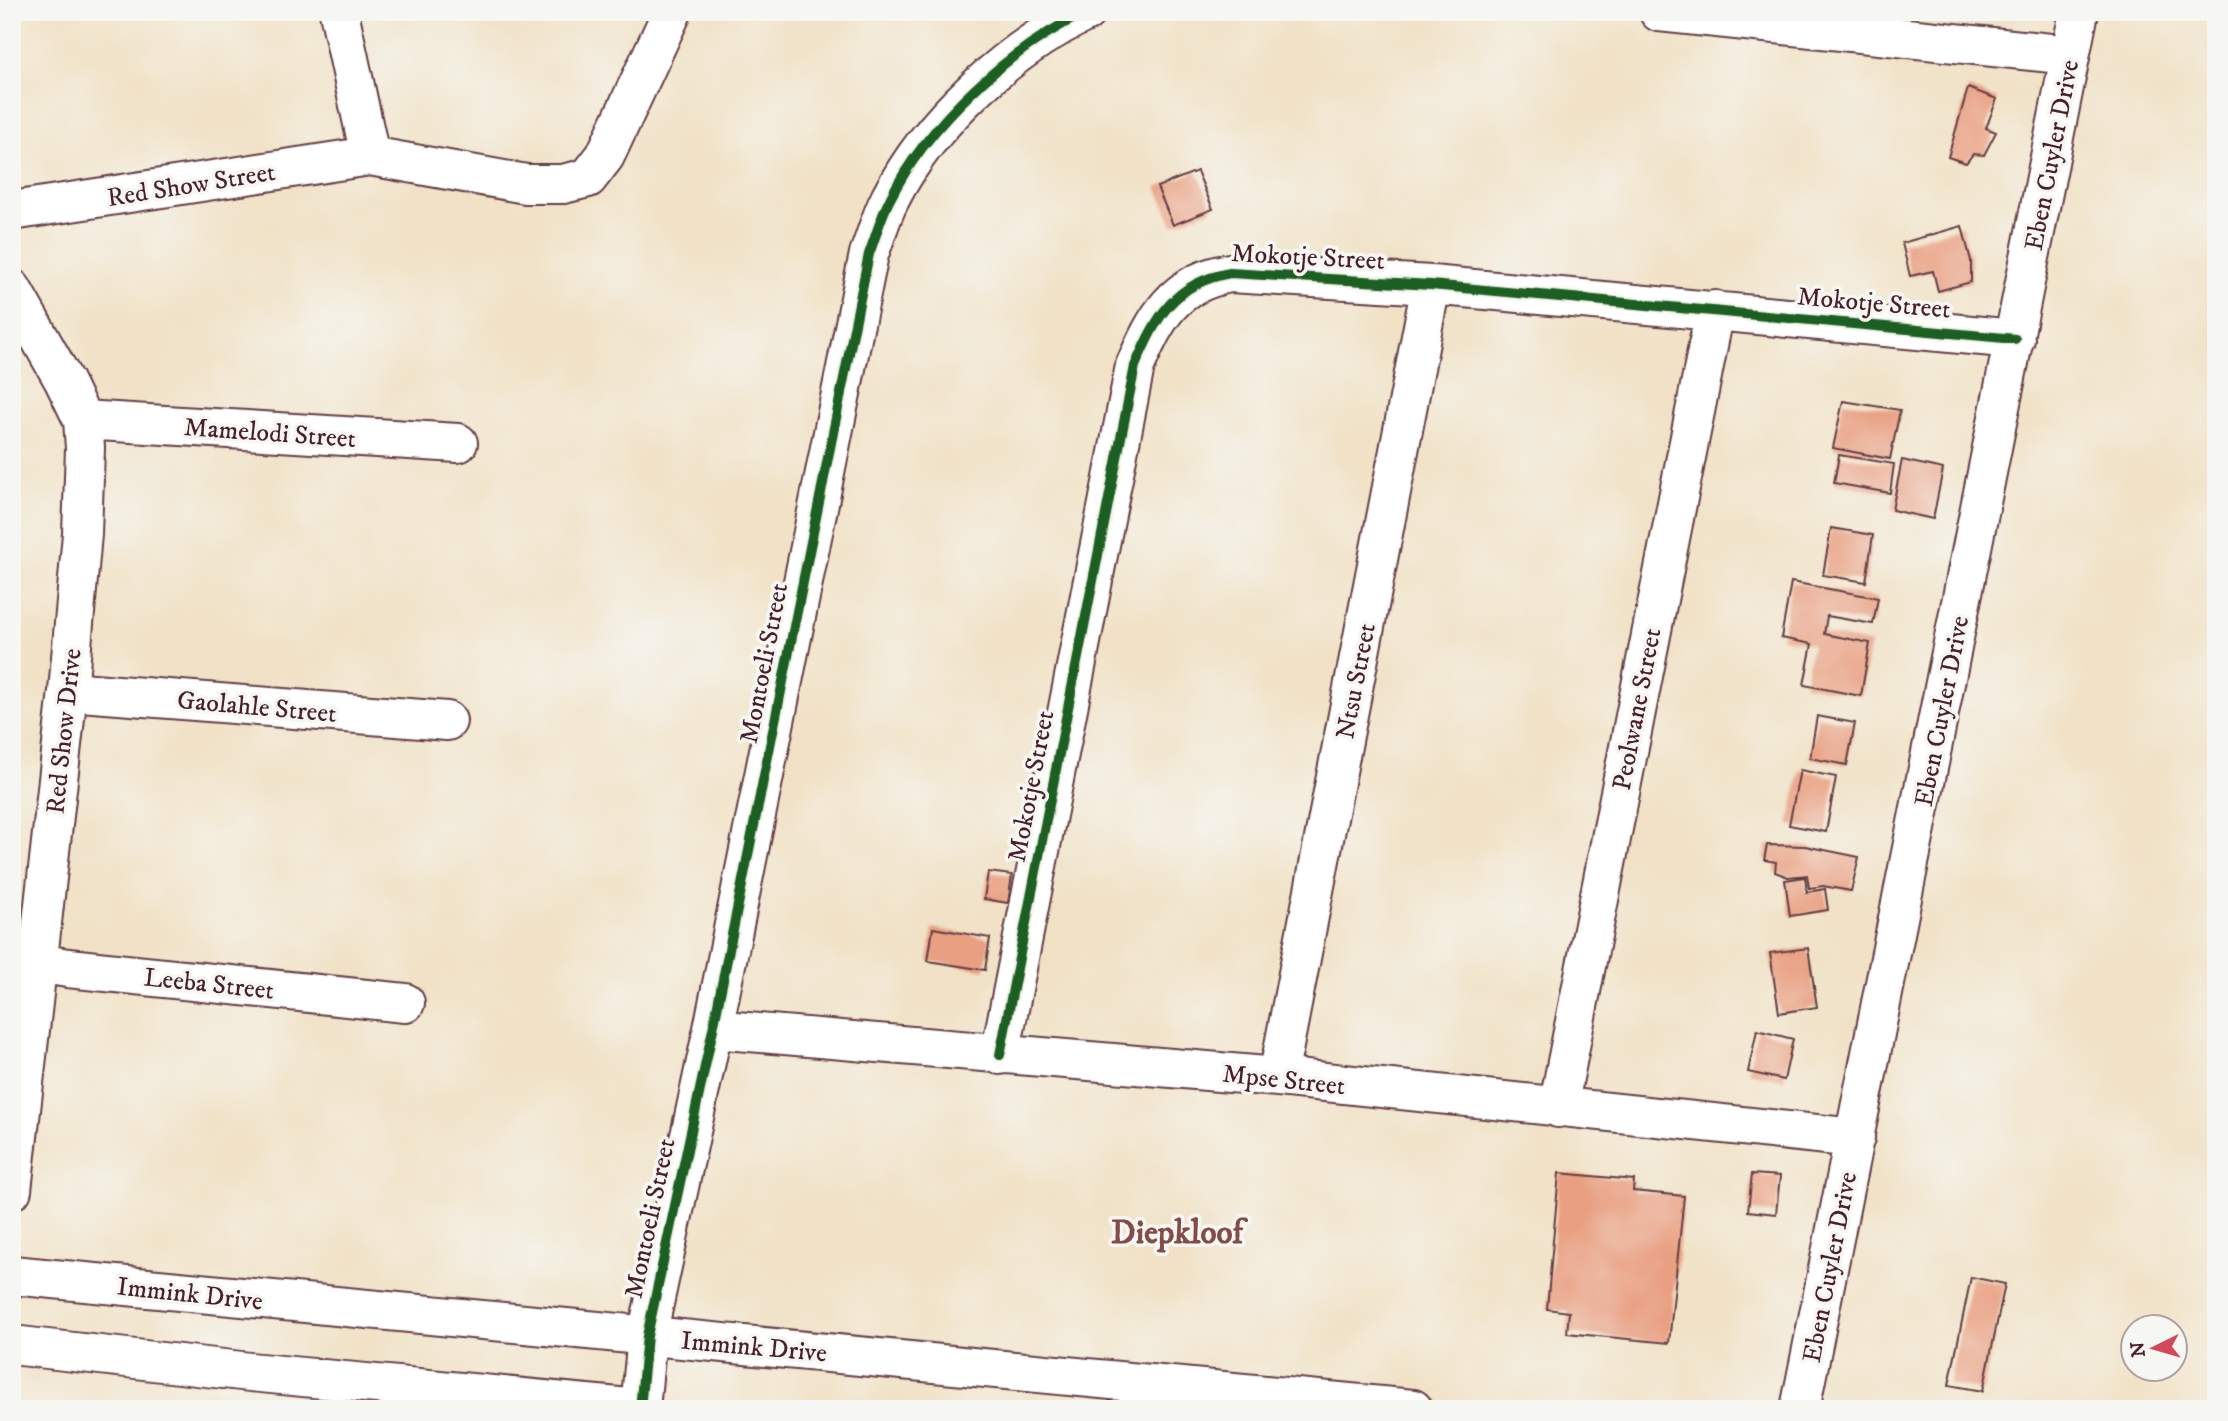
<svg xmlns="http://www.w3.org/2000/svg" width="2228" height="1421" viewBox="0 0 2228 1421" font-family="'IM FELL DW Pica',serif">
	<rect width="100%" height="100%" fill="#f6f6f2"/>
	<filter id="ink" filterUnits="userSpaceOnUse"><feTurbulence type="fractalNoise" baseFrequency=".0143" numOctaves="2"/><feDisplacementMap in="SourceGraphic" scale="14" xChannelSelector="R" yChannelSelector="G"/><feConvolveMatrix kernelMatrix="1 2 1 2 8 2 1 2 1" color-interpolation-filters="sRGB"/></filter>
	<filter id="wash" filterUnits="userSpaceOnUse"><feTurbulence type="fractalNoise" baseFrequency=".00686" numOctaves="4" result="noise"/><feDisplacementMap in="SourceGraphic" scale="28" xChannelSelector="R" yChannelSelector="G"/><feGaussianBlur stdDeviation="1.57" result="paint"/><feColorMatrix in="noise" values="0 0 0 0 0 0 0 0 0 0 0 0 0 0 0 0 0 1.4 0 .05"/><feComposite in="paint" operator="in"/></filter>
	<g filter="url(#wash)">
		<rect width="100%" height="100%" fill="#f1e2c7"/>
		<g id="blocks">
			<!-- building -->
			<path fill="#e99f81" d="M 1968,88 L 1997,99 L 1986,128 L 1996,132 L 1984,155 L 1973,154 L 1966,163 L 1948,157 Z
				M 1197,171 L 1213,209 L 1173,225 L 1157,187 Z
				M 1962,226 L 1971,261 L 1971,282 L 1938,291 L 1933,271 L 1910,276 L 1902,243 Z
				M 1843,401 L 1900,410 L 1890,459 L 1833,448 Z
				M 1839,455 L 1894,464 L 1890,493 L 1834,483 Z
				M 1902,460 L 1943,469 L 1933,519 L 1892,510 Z
				M 1831,528 L 1873,535 L 1866,582 L 1823,575 Z
				M 1791,582 L 1878,598 L 1873,624 L 1827,616 L 1824,634 L 1870,643 L 1861,696 L 1804,685 L 1812,644 L 1781,638 Z
				M 1817,716 L 1855,723 L 1847,765 L 1810,758 Z
				M 1800,770 L 1836,777 L 1826,832 L 1789,825 Z
				M 1767,845 L 1805,846 L 1859,857 L 1851,891 L 1823,886 L 1809,888 L 1807,875 L 1788,877 L 1775,872 L 1776,862 L 1764,860 Z
				M 988,872 L 1012,875 L 1008,903 L 984,899 Z
				M 1805,877 L 1807,892 L 1825,889 L 1828,910 L 1790,916 L 1785,880 Z
				M 933,928 L 990,938 L 985,970 L 928,961 Z
				M 1808,948 L 1817,1007 L 1779,1013 L 1770,953 Z
				M 1757,1030 L 1793,1039 L 1784,1080 L 1748,1072 Z
				M 1559,1173 L 1634,1180 L 1633,1191 L 1684,1196 L 1669,1343 L 1567,1333 L 1569,1312 L 1547,1309 Z
				M 1752,1174 L 1780,1176 L 1776,1214 L 1748,1211 Z
				M 1971,1277 L 2005,1284 L 1983,1391 L 1949,1385 Z"/>
		</g>
	</g>
	<g filter="url(#ink)">
		<use href="#blocks" fill-opacity="0" stroke="#633c42" stroke-width="2"/>
		<g fill="none" stroke-linecap="round" stroke-linejoin="round">
			<defs>
				<path id="minor" d="M 339,12 L 370,156
					M 1659,12 L 2070,55
					M 12,211 L 370,156 L 526,184 L 563,184 L 588,178 L 605,156 L 672,12
					M 12,289 L 64,381 L 83,420 L 85,448 L 82,534 L 68,691 L 12,1190
					M 83,420 L 458,443
					M 68,691 L 447,721
					M 12,959 L 68,968 L 405,1003
					M 713,1029 L 1278,1077 L 1855,1138
					M 1000,1055 L 1135,366 C 1156,318 1173,283 1230,273 L 1431,285 L 2015,339
					M 1278,1077 L 1431,285
					M 1558,1108 L 1715,310
					M 640,1409 L 647,1336 L 713,1029 L 869,254 C 876,236 881,216 890,199 C 928,123 1010,48 1086,12
					M 1800,1409 L 2079,12"/>
				<path id="major" d="M 12,1275 L 1413,1409
					M 12,1345 L 250,1372 L 640,1409"/>
			</defs>
			<!-- minor casing -->
			<use href="#minor" stroke="#633c42" stroke-width="42"/>
			<!-- major casing -->
			<use href="#major" stroke="#633c42" stroke-width="42"/>
			<!-- minor -->
			<use href="#minor" stroke="#fff" stroke-width="38"/>
			<!-- major -->
			<use href="#major" stroke="#fff" stroke-width="38"/>
			<defs>
				<path id="cycleway" d="M 1000,1055 L 1135,366 C 1156,318 1173,283 1230,273 L 1431,285 L 2015,339
					M 640,1409 L 647,1336 L 713,1029 L 869,254 C 876,236 881,216 890,199 C 928,123 1010,48 1086,12"/>
			</defs>
			<!-- cycleway casing -->
			<use href="#cycleway" stroke="#f6f6f2" stroke-width="15"/>
			<!-- cycleway -->
			<use href="#cycleway" stroke="#1b5e20" stroke-width="10"/>
		</g>
	</g>
	<g text-anchor="middle" stroke-width="7" stroke-linejoin="round" paint-order="stroke">
		<!-- street labels -->
		<g font-size="26" fill="#4a1f2b" stroke="#f6f6f2">
			<text transform="translate(2051 155) rotate(-79)" y="9">Eben Cuyler Drive</text>
			<text transform="translate(191 184) rotate(-9)" y="9">Red Show Street</text>
			<text transform="translate(1308 256) rotate(3)" y="9">Mokotje Street</text>
			<text transform="translate(1874 302) rotate(5)" y="9">Mokotje Street</text>
			<text transform="translate(270 432) rotate(4)" y="9">Mamelodi Street</text>
			<text transform="translate(763 663) rotate(-79)" y="9">Montoeli Street</text>
			<text transform="translate(1355 681) rotate(-79)" y="9">Ntsu Street</text>
			<text transform="translate(257 706) rotate(5)" y="9">Gaolahle Street</text>
			<text transform="translate(1636 709) rotate(-79)" y="9">Peolwane Street</text>
			<text transform="translate(1941 711) rotate(-79)" y="9">Eben Cuyler Drive</text>
			<text transform="translate(63 731) rotate(-84)" y="9">Red Show Drive</text>
			<text transform="translate(1030 786) rotate(-79)" y="9">Mokotje Street</text>
			<text transform="translate(209 983) rotate(6)" y="9">Leeba Street</text>
			<text transform="translate(1284 1079) rotate(6)" y="9">Mpse Street</text>
			<text transform="translate(649 1218) rotate(-78)" y="9">Montoeli Street</text>
			<text transform="translate(1829 1267) rotate(-79)" y="9">Eben Cuyler Drive</text>
			<text transform="translate(190 1293) rotate(6)" y="9">Immink Drive</text>
			<text transform="translate(754 1346) rotate(5)" y="9">Immink Drive</text>
		</g>
		<!-- district labels -->
		<g font-size="33" font-weight="bold" fill="#824c49" stroke="#f6f6f2">
			<text x="1177" y="1243">Diepkloof</text>
		</g>
	</g>
	<!-- margin -->
	<rect width="2228" height="1421" fill="none" stroke="#f6f6f2" stroke-width="42"/>
	<!-- north arrow -->
	<g transform="translate(2154 1348) rotate(265)"><circle r="33" fill="#f6f6f2" stroke="#b1a0a2" stroke-width="2"/>
	<path d="M0-5L12 26L0 18L-12 26Z" fill="#d1495b"/>
	<text y="-10" font-size="19" font-weight="bold" text-anchor="middle" fill="#4a1f2b">N</text>
	</g>
</svg>
